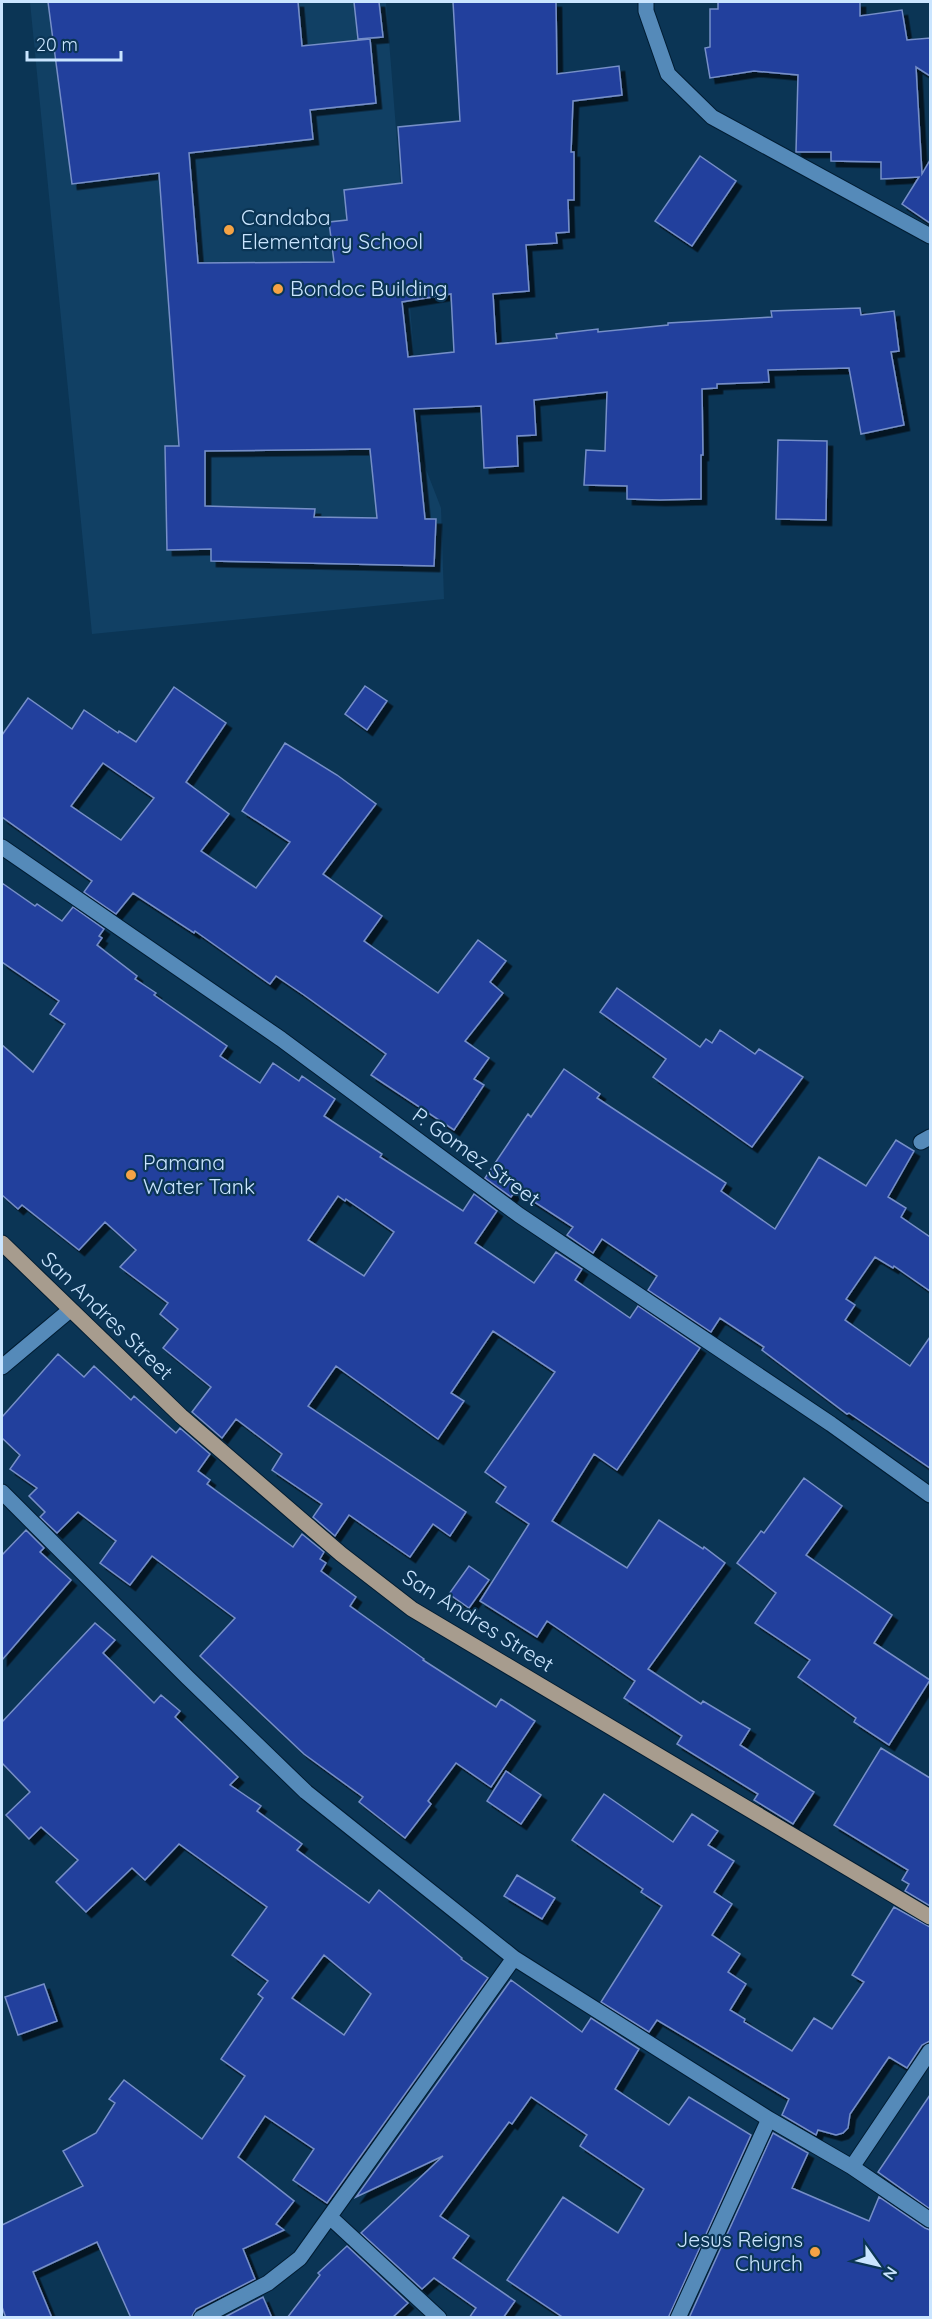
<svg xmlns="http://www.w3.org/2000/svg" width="932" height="2319" viewBox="0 0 932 2319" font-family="Quicksand,sans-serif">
	<defs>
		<filter id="shadow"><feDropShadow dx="5.5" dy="5.5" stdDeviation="0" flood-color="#0009"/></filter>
	</defs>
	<rect width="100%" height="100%" fill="#0b3555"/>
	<!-- built -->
	<path fill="#114064" d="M 30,2 L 386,2 L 422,459 L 441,508 L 444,599 L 92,634 Z"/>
	<!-- building -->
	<path fill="#23409d" stroke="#768fc8" stroke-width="1.5" fill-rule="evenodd" filter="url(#shadow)" d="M 48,2 L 298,2 L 302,46 L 370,39 L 376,103 L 310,110 L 313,139 L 189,153 L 198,263 L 334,262 L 329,222 L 347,220 L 344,190 L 402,183 L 398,127 L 460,121 L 453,2 L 556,2 L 557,74 L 619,66 L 622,95 L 573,101 L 571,152 L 574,152 L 574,200 L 568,200 L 569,232 L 556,233 L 557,243 L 526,245 L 529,291 L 493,294 L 496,344 L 557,338 L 556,334 L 598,329 L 598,332 L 668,325 L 668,323 L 772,317 L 771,311 L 860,308 L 861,315 L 894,311 L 899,351 L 891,352 L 904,425 L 861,434 L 849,368 L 768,370 L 769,382 L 717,384 L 717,388 L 702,389 L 703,455 L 701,455 L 701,499 L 660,500 L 627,499 L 627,486 L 584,485 L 586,450 L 605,451 L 607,392 L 534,400 L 536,435 L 517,436 L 518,466 L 484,468 L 481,406 L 414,409 L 425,519 L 436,519 L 434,566 L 211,561 L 211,549 L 167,550 L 165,446 L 179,446 L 159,173 L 72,184 ZM 451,294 L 454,352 L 408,357 L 402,302 ZM 370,449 L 377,518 L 314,517 L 315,509 L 205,506 L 205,451 Z
		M 354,2 L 379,2 L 383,37 L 358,39 Z
		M 718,2 L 860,2 L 860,16 L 902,10 L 907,40 L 930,38 L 930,76 L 916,67 L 922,174 L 930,160 L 930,223 L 902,204 L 919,177 L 881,179 L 881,162 L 831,161 L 831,152 L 796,152 L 798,75 L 754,71 L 710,78 L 705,48 L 710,47 L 710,9 L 718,9 Z
		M 700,156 L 736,181 L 692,246 L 655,221 Z
		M 778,440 L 827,441 L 826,520 L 776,519 Z
		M 365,686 L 387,701 L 367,730 L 345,714 Z
		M 174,687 L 226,723 L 186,782 L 229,814 L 201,851 L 256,888 L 290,842 L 242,811 L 285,743 L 337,775 L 376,804 L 323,874 L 382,916 L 364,941 L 438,993 L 478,940 L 506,961 L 490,982 L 503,993 L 465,1041 L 489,1058 L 474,1079 L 484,1085 L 454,1130 L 371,1075 L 386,1054 L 304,995 L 276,976 L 270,984 L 195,931 L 194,933 L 133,893 L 116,914 L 84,892 L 92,881 L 2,817 L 2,735 L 28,698 L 72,729 L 84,710 L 118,733 L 119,731 L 136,742 ZM 103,763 L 154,798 L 121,840 L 71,806 Z
		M 2,883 L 35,906 L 37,904 L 62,921 L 73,907 L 104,929 L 99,936 L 102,938 L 97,945 L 137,976 L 135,979 L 156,993 L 154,995 L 227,1046 L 220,1056 L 260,1083 L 273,1063 L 299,1081 L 302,1076 L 335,1099 L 324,1116 L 382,1154 L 380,1157 L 463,1211 L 474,1194 L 497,1211 L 475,1243 L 534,1283 L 556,1252 L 582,1269 L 575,1280 L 630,1318 L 638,1306 L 700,1348 L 617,1470 L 594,1454 L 552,1521 L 627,1568 L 659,1520 L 703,1549 L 704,1547 L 725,1563 L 648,1669 L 701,1704 L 703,1701 L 750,1729 L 740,1745 L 814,1792 L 793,1824 L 754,1800 L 758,1794 L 677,1744 L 682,1736 L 624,1698 L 635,1681 L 547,1621 L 537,1637 L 480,1601 L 529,1524 L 496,1502 L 506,1487 L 485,1472 L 555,1372 L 493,1331 L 451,1393 L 464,1401 L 438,1439 L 336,1366 L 308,1406 L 466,1512 L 450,1536 L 433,1524 L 410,1557 L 349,1515 L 335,1536 L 313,1517 L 322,1504 L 272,1470 L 282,1454 L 236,1419 L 222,1438 L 192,1412 L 211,1387 L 163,1348 L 178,1329 L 160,1314 L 168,1303 L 120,1267 L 136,1250 L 105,1222 L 79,1250 L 22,1205 L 18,1209 L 2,1195 L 2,1045 L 33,1072 L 65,1024 L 50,1014 L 59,1001 L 2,962 ZM 338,1196 L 345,1201 L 346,1199 L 394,1232 L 364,1276 L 308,1240 Z
		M 617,988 L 700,1047 L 706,1039 L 712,1043 L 720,1030 L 755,1054 L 759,1049 L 803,1077 L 752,1147 L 653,1077 L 666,1059 L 600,1012 Z
		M 564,1069 L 600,1094 L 597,1098 L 726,1183 L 721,1191 L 775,1229 L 819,1157 L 866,1186 L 896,1140 L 914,1151 L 888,1197 L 906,1208 L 901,1217 L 930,1237 L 930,1291 L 894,1266 L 893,1268 L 875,1257 L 846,1299 L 855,1305 L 845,1320 L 910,1366 L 930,1337 L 930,1468 L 849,1413 L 847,1414 L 762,1350 L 764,1347 L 720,1318 L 711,1332 L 648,1290 L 657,1276 L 602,1239 L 593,1253 L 567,1235 L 573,1227 L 516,1190 L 511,1197 L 485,1178 L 528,1114 L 531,1117 Z
		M 58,1354 L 84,1377 L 94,1366 L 131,1400 L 134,1396 L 176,1433 L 180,1428 L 210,1454 L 198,1471 L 210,1480 L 207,1484 L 293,1547 L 302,1534 L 324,1552 L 320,1559 L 326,1563 L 321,1571 L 356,1597 L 350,1606 L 424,1659 L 423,1660 L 496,1707 L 501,1699 L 535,1721 L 491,1787 L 456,1763 L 428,1801 L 431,1804 L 405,1838 L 359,1802 L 363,1797 L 304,1754 L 200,1656 L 235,1618 L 152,1556 L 130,1585 L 100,1563 L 116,1541 L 78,1512 L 57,1533 L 40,1517 L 45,1512 L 29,1496 L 37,1488 L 10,1469 L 20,1455 L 2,1438 L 2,1417 Z
		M 804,1478 L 842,1506 L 806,1555 L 892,1615 L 874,1643 L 930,1680 L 889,1745 L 854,1722 L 856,1718 L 798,1677 L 810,1660 L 755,1623 L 776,1593 L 737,1563 L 761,1531 L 764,1533 Z
		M 26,1530 L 44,1548 L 40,1552 L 71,1580 L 2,1660 L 2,1555 Z
		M 469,1566 L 489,1580 L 469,1608 L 449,1594 Z
		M 95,1623 L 115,1640 L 103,1653 L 154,1703 L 161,1695 L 180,1711 L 175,1717 L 238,1777 L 230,1785 L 261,1806 L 257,1811 L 302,1844 L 297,1850 L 369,1903 L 379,1890 L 462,1958 L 461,1959 L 488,1978 L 327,2203 L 293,2180 L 314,2149 L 265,2116 L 238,2157 L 294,2201 L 276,2224 L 284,2230 L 243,2249 L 255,2279 L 196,2309 L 191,2318 L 131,2318 L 97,2242 L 33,2272 L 52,2318 L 6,2318 L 2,2307 L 2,2225 L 83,2186 L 63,2151 L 96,2133 L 115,2103 L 109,2099 L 124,2080 L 202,2139 L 245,2076 L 221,2059 L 263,1998 L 258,1994 L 268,1981 L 232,1955 L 267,1907 L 179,1844 L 145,1880 L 132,1868 L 86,1912 L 56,1882 L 78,1860 L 41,1827 L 29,1839 L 6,1815 L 30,1792 L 2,1763 L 2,1722 ZM 324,1955 L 371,1994 L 344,2035 L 292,1998 Z
		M 881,1748 L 930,1778 L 930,1906 L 905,1891 L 909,1884 L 902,1880 L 908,1870 L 834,1825 Z
		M 506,1771 L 541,1795 L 521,1824 L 487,1801 Z
		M 604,1794 L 673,1842 L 692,1814 L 718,1831 L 708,1845 L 734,1861 L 714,1892 L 732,1904 L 712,1935 L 740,1954 L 728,1972 L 746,1984 L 730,2010 L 745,2019 L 744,2022 L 792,2051 L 814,2018 L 832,2029 L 864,1982 L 852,1975 L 894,1907 L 930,1927 L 930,2041 L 922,2045 L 907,2068 L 889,2057 L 850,2114 L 848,2128 L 843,2133 L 836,2135 L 818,2130 L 816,2135 L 782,2115 L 789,2099 L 657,2020 L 649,2032 L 601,2002 L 662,1906 L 641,1892 L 643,1889 L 572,1840 Z
		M 517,1875 L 555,1898 L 542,1919 L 504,1896 Z
		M 511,1980 L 582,2032 L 591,2018 L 639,2049 L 615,2089 L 669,2125 L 689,2097 L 751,2135 L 668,2318 L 564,2318 L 507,2280 L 563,2197 L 618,2233 L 644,2189 L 580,2146 L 587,2135 L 531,2097 L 512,2124 L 509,2122 L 440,2216 L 469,2236 L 453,2258 L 515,2301 L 503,2318 L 469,2318 L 476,2308 L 434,2278 L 422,2289 L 361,2233 L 443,2156 L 356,2197 Z
		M 44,1984 L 57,2021 L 18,2035 L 5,1997 Z
		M 930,2095 L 930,2209 L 878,2172 Z
		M 773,2133 L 808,2153 L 792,2188 L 869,2221 L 879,2197 L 925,2228 L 930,2230 L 930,2318 L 689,2318 Z
		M 347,2246 L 408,2303 L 392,2318 L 287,2318 L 320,2275 L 318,2273 Z
		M 263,2297 L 272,2318 L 223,2318 Z"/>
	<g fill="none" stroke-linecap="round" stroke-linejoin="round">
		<defs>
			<path id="minor" d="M 2,847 L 281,1039 L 519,1215 L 831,1424 L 930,1495
				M 921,1142 L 930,1137
				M 2,1367 L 70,1310
				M 2,1492 L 188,1678 L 306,1792 L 514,1958 L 769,2119 L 852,2167 L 930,2220
				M 852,2167 L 930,2051
				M 330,2217 L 439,2318
				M 201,2318 L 268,2283 L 300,2258 L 514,1958
				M 678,2318 L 769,2119"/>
			<path id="tertiary" d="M 646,2 L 646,11 L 668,74 L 712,117 L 930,236"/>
			<path id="primary" d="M 2,1243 L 181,1416 L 341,1554 L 412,1609 L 930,1917"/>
		</defs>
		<!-- minor casing -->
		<use href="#minor" stroke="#011c32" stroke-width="17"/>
		<!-- tertiary casing -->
		<use href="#tertiary" stroke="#011c32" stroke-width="17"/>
		<!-- primary casing -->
		<use href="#primary" stroke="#011c32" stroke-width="17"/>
		<!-- minor -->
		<use href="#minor" stroke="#558ab9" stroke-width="15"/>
		<!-- tertiary -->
		<use href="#tertiary" stroke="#558ab9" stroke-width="15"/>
		<!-- primary -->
		<use href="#primary" stroke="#a79c8e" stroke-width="15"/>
	</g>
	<!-- markers -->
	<g fill="#f5a345" stroke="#0b3555" stroke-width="2">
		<circle cx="229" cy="230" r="6"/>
		<circle cx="278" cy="289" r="6"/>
		<circle cx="131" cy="1175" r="6"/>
		<circle cx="815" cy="2252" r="6"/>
	</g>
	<g text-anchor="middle" stroke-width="4.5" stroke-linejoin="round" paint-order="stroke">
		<!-- poi labels -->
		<g font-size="21" fill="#cae5ff" stroke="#0b3555" text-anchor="start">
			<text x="241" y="225">Candaba<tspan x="241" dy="24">Elementary School</tspan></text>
			<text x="290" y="296">Bondoc Building</text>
			<text x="143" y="1170">Pamana<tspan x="143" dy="24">Water Tank</tspan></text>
			<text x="803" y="2247" text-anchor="end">Jesus Reigns<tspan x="803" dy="24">Church</tspan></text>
		</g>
		<!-- street labels -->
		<g font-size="21" fill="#cae5ff" stroke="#0b3555">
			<text transform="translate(476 1157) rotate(36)" y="7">P. Gomez Street</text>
			<text transform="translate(107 1316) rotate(44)" y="7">San Andres Street</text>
			<text transform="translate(478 1621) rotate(32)" y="7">San Andres Street</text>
		</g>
	</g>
	<!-- border -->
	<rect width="932" height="2319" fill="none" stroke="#cae5ff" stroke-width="6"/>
	<!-- north arrow -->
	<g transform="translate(878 2265) rotate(124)" stroke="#0b3555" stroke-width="4.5" paint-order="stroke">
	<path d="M0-4.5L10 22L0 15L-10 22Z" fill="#cae5ff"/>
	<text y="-9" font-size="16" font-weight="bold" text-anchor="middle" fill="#cae5ff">N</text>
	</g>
	<!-- scale -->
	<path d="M27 51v9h94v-9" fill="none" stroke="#cae5ff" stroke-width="3"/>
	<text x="36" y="51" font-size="18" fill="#cae5ff" stroke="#0b3555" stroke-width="4.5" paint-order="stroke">20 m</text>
</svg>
